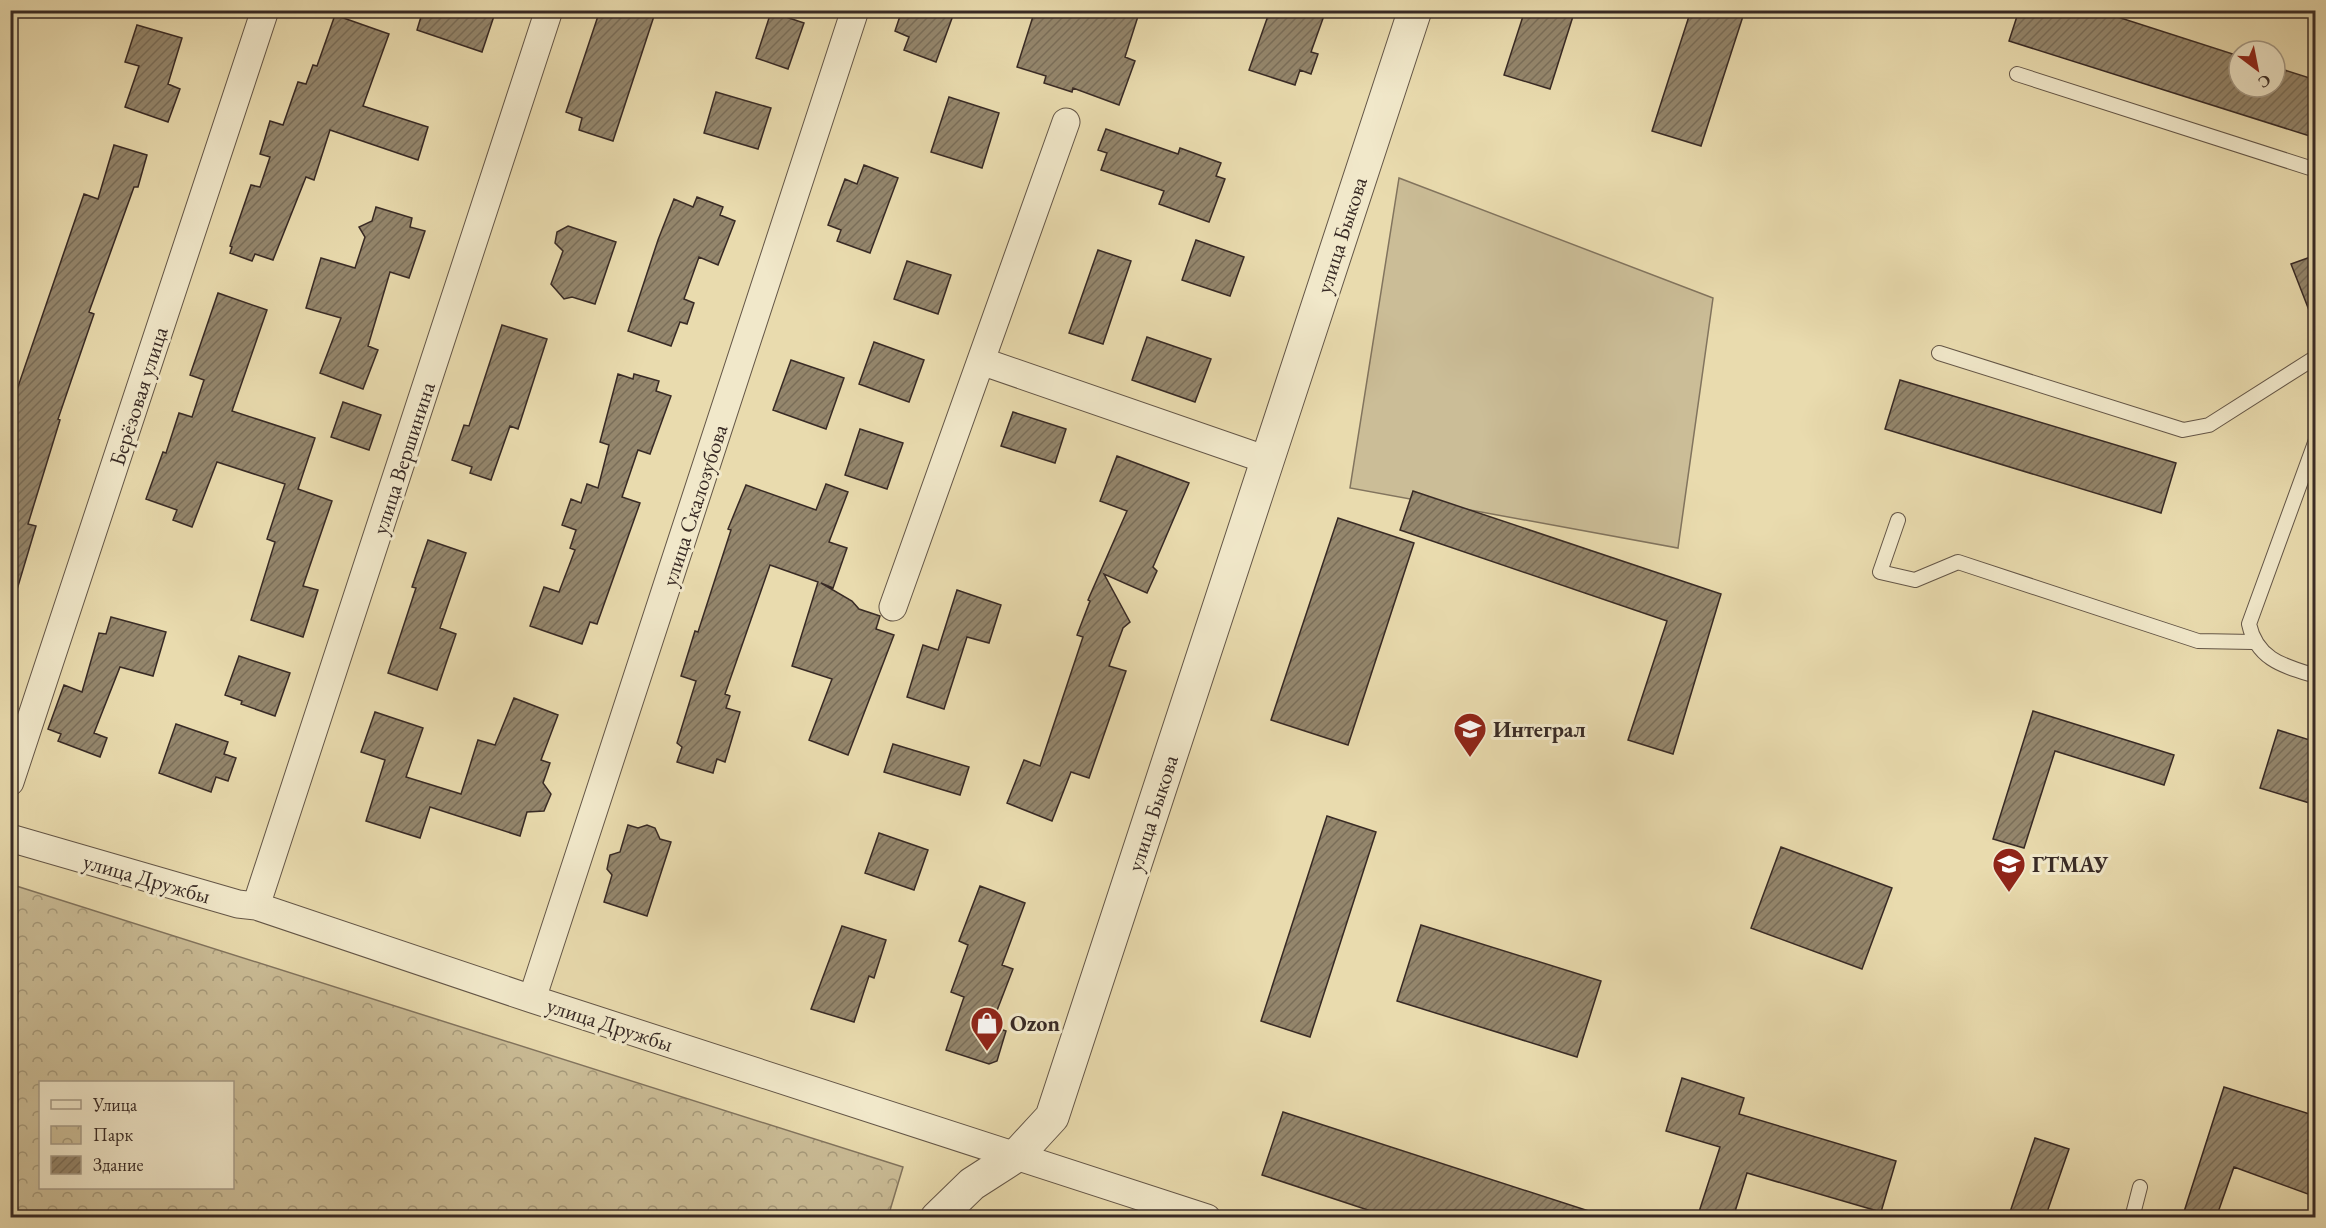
<svg xmlns="http://www.w3.org/2000/svg" width="2326" height="1228" viewBox="0 0 2326 1228" font-family="'EB Garamond',serif">
	<defs>
		<pattern id="park-crowns" width="20" height="18" patternUnits="userSpaceOnUse" patternTransform="scale(1.5)"><rect width="20" height="18" fill="#cbbd97"/><path d="M2 6a3 3 0 1 1 6 0M12 15a3 3 0 1 1 6 0" fill="none" stroke="#a69a7b"/></pattern>
		<pattern id="building-hatch" width="6" height="6" patternUnits="userSpaceOnUse" patternTransform="scale(1.5)"><rect width="6" height="6" fill="#94866c"/><path d="M-1 1l2-2M0 6l6-6M5 7l2-2" fill="none" stroke="#7a6e59"/></pattern>
	</defs>
	<rect width="100%" height="100%" fill="#e9dbae"/>
	<filter id="stains"><feTurbulence type="fractalNoise" baseFrequency=".00333" numOctaves="4"/><feColorMatrix values="0 0 0 0 .2 0 0 0 0 .09 0 0 0 0 .02 0 0 0 .5 -.17"/></filter>
	<radialGradient id="worn" r=".72"><stop offset=".6" stop-color="#630" stop-opacity="0"/><stop offset="1" stop-color="#630" stop-opacity=".3"/></radialGradient>
	<!-- park -->
	<path fill="url(#park-crowns)" stroke="#82745e" stroke-width="1.5" fill-rule="evenodd" d="M 10,884 L 903,1167 L 888,1217 L 11,1217 ZM 40,1082 L 232,1082 L 232,1188 L 40,1188 Z"/>
	<!-- pitch -->
	<path fill="#cbbd97" stroke="#82745e" stroke-width="1.5" d="M 1399,178 L 1713,298 L 1678,548 L 1350,488 Z"/>
	<!-- building -->
	<path fill="url(#building-hatch)" stroke="#382a25" stroke-width="1.5" d="M 423,10 L 496,10 L 482,52 L 417,30 Z
		M 600,10 L 656,10 L 613,141 L 579,130 L 582,118 L 566,112 Z
		M 902,10 L 955,10 L 936,62 L 904,50 L 909,37 L 895,31 Z
		M 1035,10 L 1140,10 L 1125,57 L 1135,61 L 1119,105 L 1073,88 L 1072,92 L 1044,83 L 1046,76 L 1017,67 Z
		M 1270,10 L 1326,10 L 1311,52 L 1318,54 L 1311,74 L 1300,70 L 1295,85 L 1249,70 Z
		M 1525,10 L 1575,10 L 1550,89 L 1504,75 Z
		M 1691,10 L 1745,10 L 1701,146 L 1652,131 Z
		M 2019,10 L 2096,10 L 2239,56 L 2239,87 L 2275,87 L 2275,67 L 2316,80 L 2316,138 L 2009,41 Z
		M 771,12 L 804,23 L 788,69 L 756,58 Z
		M 335,15 L 389,34 L 363,106 L 428,127 L 418,160 L 330,130 L 314,180 L 306,177 L 273,260 L 255,254 L 252,261 L 230,253 L 232,247 L 230,246 L 251,185 L 260,187 L 270,157 L 260,154 L 270,121 L 283,125 L 298,82 L 306,84 L 313,65 L 317,66 Z
		M 137,25 L 182,38 L 168,84 L 180,89 L 168,122 L 125,107 L 139,66 L 125,62 Z
		M 716,92 L 771,108 L 758,149 L 704,133 Z
		M 949,97 L 999,113 L 982,168 L 931,152 Z
		M 1106,129 L 1178,154 L 1180,148 L 1221,163 L 1216,176 L 1225,179 L 1209,222 L 1159,204 L 1164,191 L 1101,170 L 1107,153 L 1098,150 Z
		M 114,145 L 147,155 L 138,187 L 134,187 L 89,312 L 94,314 L 58,419 L 60,420 L 28,524 L 36,526 L 16,593 L 10,592 L 10,410 L 84,194 L 98,199 Z
		M 864,165 L 898,178 L 870,253 L 837,241 L 841,230 L 828,225 L 845,179 L 857,184 Z
		M 697,197 L 723,207 L 720,215 L 735,221 L 718,265 L 699,257 L 684,299 L 694,303 L 687,324 L 680,322 L 671,346 L 628,331 L 658,240 L 674,199 L 693,207 Z
		M 376,207 L 412,218 L 410,227 L 425,231 L 409,278 L 390,272 L 368,346 L 378,350 L 363,389 L 320,373 L 341,318 L 306,308 L 321,258 L 355,268 L 365,237 L 359,227 L 372,221 Z
		M 568,226 L 616,242 L 595,304 L 572,297 L 564,299 L 551,284 L 563,251 L 555,243 L 557,232 Z
		M 1196,240 L 1244,257 L 1230,296 L 1182,280 Z
		M 1098,250 L 1131,261 L 1103,344 L 1069,333 Z
		M 2316,255 L 2316,323 L 2314,323 L 2291,264 Z
		M 907,261 L 951,275 L 938,314 L 894,299 Z
		M 218,293 L 267,310 L 232,411 L 315,438 L 298,489 L 332,501 L 303,586 L 318,590 L 303,637 L 251,620 L 275,542 L 267,539 L 285,484 L 217,462 L 192,527 L 173,520 L 177,510 L 146,499 L 163,452 L 166,453 L 179,413 L 192,417 L 204,380 L 190,375 Z
		M 502,325 L 547,339 L 518,429 L 510,426 L 491,480 L 470,473 L 472,467 L 452,460 L 464,425 L 469,426 Z
		M 1147,337 L 1211,359 L 1195,402 L 1132,380 Z
		M 874,342 L 924,360 L 909,402 L 859,384 Z
		M 791,360 L 844,378 L 826,429 L 773,410 Z
		M 618,374 L 633,379 L 634,374 L 659,381 L 656,391 L 671,396 L 650,454 L 638,450 L 622,497 L 640,503 L 597,624 L 590,622 L 582,644 L 530,626 L 544,587 L 559,592 L 575,550 L 570,548 L 576,530 L 562,525 L 571,499 L 581,503 L 587,484 L 598,488 L 609,445 L 600,442 Z
		M 1900,380 L 2176,463 L 2161,513 L 1885,429 Z
		M 343,402 L 381,415 L 369,450 L 331,437 Z
		M 1013,412 L 1066,429 L 1055,463 L 1001,446 Z
		M 860,429 L 903,443 L 887,489 L 845,475 Z
		M 1117,456 L 1189,483 L 1153,567 L 1157,571 L 1147,593 L 1104,574 L 1130,622 L 1123,628 L 1109,666 L 1126,671 L 1089,778 L 1071,772 L 1052,821 L 1007,803 L 1024,760 L 1040,766 L 1083,637 L 1077,635 L 1090,601 L 1088,600 L 1127,511 L 1100,501 Z
		M 826,484 L 848,492 L 829,542 L 847,548 L 833,588 L 821,583 L 852,601 L 859,609 L 880,616 L 876,629 L 894,635 L 848,755 L 809,740 L 832,679 L 792,666 L 818,582 L 770,565 L 725,694 L 730,696 L 726,708 L 740,712 L 725,762 L 717,759 L 713,773 L 677,762 L 682,747 L 677,743 L 696,681 L 681,676 L 695,631 L 698,632 L 731,530 L 728,529 L 746,485 L 816,510 Z
		M 1413,491 L 1721,594 L 1673,754 L 1628,740 L 1667,621 L 1400,530 Z
		M 1338,518 L 1414,543 L 1348,745 L 1271,720 Z
		M 428,540 L 466,553 L 440,628 L 456,634 L 437,690 L 388,673 L 416,588 L 412,587 Z
		M 957,590 L 1001,605 L 989,643 L 967,637 L 944,709 L 907,697 L 923,645 L 938,650 Z
		M 111,617 L 166,632 L 153,676 L 120,667 L 94,733 L 107,738 L 100,757 L 58,741 L 61,734 L 48,729 L 64,685 L 82,692 L 99,633 L 106,634 Z
		M 239,656 L 290,673 L 275,716 L 241,704 L 242,701 L 225,695 Z
		M 514,698 L 558,715 L 541,760 L 550,763 L 543,783 L 551,794 L 544,811 L 527,812 L 520,836 L 430,807 L 420,838 L 366,821 L 385,760 L 361,752 L 375,712 L 423,728 L 406,777 L 461,794 L 478,740 L 495,745 Z
		M 2033,711 L 2174,755 L 2164,785 L 2055,751 L 2024,848 L 1993,839 Z
		M 176,724 L 228,742 L 224,754 L 236,758 L 228,781 L 216,777 L 211,792 L 159,773 Z
		M 2278,730 L 2316,742 L 2316,805 L 2260,788 Z
		M 893,744 L 969,767 L 960,795 L 884,772 Z
		M 1327,816 L 1376,832 L 1310,1037 L 1261,1021 Z
		M 628,825 L 638,828 L 647,825 L 655,828 L 660,839 L 671,842 L 647,916 L 604,902 L 612,875 L 607,869 L 610,855 L 620,852 Z
		M 879,833 L 928,850 L 914,890 L 865,873 Z
		M 1781,847 L 1892,888 L 1862,969 L 1751,928 Z
		M 980,886 L 1025,903 L 1002,965 L 1013,969 L 991,1026 L 1006,1031 L 997,1061 L 989,1064 L 946,1050 L 964,997 L 951,992 L 968,945 L 959,941 Z
		M 1421,925 L 1601,981 L 1577,1057 L 1397,1001 Z
		M 842,926 L 886,940 L 874,978 L 869,976 L 854,1022 L 811,1009 Z
		M 1682,1078 L 1744,1098 L 1739,1114 L 1896,1161 L 1881,1212 L 1747,1173 L 1733,1218 L 1697,1218 L 1720,1147 L 1666,1131 Z
		M 2224,1087 L 2316,1116 L 2316,1197 L 2234,1167 L 2216,1218 L 2182,1218 Z
		M 1283,1112 L 1595,1213 L 1594,1218 L 1392,1218 L 1262,1175 Z
		M 2035,1138 L 2069,1149 L 2045,1218 L 2008,1218 Z"/>
	<g fill="none" stroke-linecap="round" stroke-linejoin="round">
		<defs>
			<path id="service" d="M 2017,74 L 2316,170
				M 1939,353 L 2183,430 L 2209,425 L 2316,357
				M 2316,440 L 2249,624 C 2257,660 2284,666 2316,676
				M 1898,520 L 1880,572 L 1915,580 L 1958,562 L 2198,641 L 2253,642
				M 2132,1218 L 2140,1187"/>
			<path id="minor" d="M 981,361 L 1267,460
				M 893,607 L 1066,122
				M 10,782 L 265,10
				M 10,838 L 238,904 L 256,906 L 532,999 L 1207,1218
				M 256,906 L 549,10
				M 532,999 L 855,10"/>
			<path id="tertiary" d="M 937,1218 L 972,1184 L 1017,1155 L 1052,1117 L 1415,10"/>
		</defs>
		<!-- service casing -->
		<use href="#service" stroke="#645647" stroke-width="16"/>
		<!-- minor casing -->
		<use href="#minor" stroke="#645647" stroke-width="29"/>
		<!-- tertiary casing -->
		<use href="#tertiary" stroke="#645647" stroke-width="35"/>
		<!-- service -->
		<use href="#service" stroke="#f1e8ca" stroke-width="14"/>
		<!-- minor -->
		<use href="#minor" stroke="#f1e8ca" stroke-width="27"/>
		<!-- tertiary -->
		<use href="#tertiary" stroke="#f1e8ca" stroke-width="33"/>
	</g>
	<!-- icons -->
	<defs>
		<symbol id="university-pin" viewBox="-11 -11 22 30"><path d="M0 17L-7.5 6A9.5 9.5 0 1 1 7.5 6Z" fill="#8f2418" stroke="#f1e8ca"/><path d="M0-5L7-2L0 1L-7-2ZM-4 1L0 2.5L4 1V4Q0 6-4 4Z" fill="#fff"/></symbol>
		<symbol id="shop-pin" viewBox="-11 -11 22 30"><path d="M0 17L-7.5 6A9.5 9.5 0 1 1 7.5 6Z" fill="#8f2418" stroke="#f1e8ca"/><path d="M-5-2.5h2.3a2.7 3.5 0 0 1 5.4 0H5L5.5 6h-11ZM-1.5-2.5h3a1.5 2.3 0 0 0-3 0Z" fill="#fff"/></symbol>
	</defs>
	<g fill-rule="evenodd">
		<use href="#university-pin" x="1451" y="710" width="38" height="52"/>
		<use href="#university-pin" x="1990" y="845" width="38" height="52"/>
		<use href="#shop-pin" x="968" y="1004" width="38" height="52"/>
	</g>
	<g text-anchor="middle" stroke-width="6" stroke-linejoin="round" paint-order="stroke">
		<!-- street labels -->
		<g font-size="22" fill="#382a25" stroke="#f1e8ca">
			<text transform="translate(1341 235) rotate(-72)" y="8">улица Быкова</text>
			<text transform="translate(138 396) rotate(-72)" y="8">Берёзовая улица</text>
			<text transform="translate(403 458) rotate(-72)" y="8">улица Вершинина</text>
			<text transform="translate(694 505) rotate(-72)" y="8">улица Скалозубова</text>
			<text transform="translate(1152 813) rotate(-72)" y="8">улица Быкова</text>
			<text transform="translate(147 878) rotate(16)" y="8">улица Дружбы</text>
			<text transform="translate(610 1024) rotate(18)" y="8">улица Дружбы</text>
		</g>
		<!-- poi labels -->
		<g font-size="22" font-weight="bold" fill="#382a25" stroke="#f1e8ca" text-anchor="start">
			<text x="1493" y="737">Интеграл</text>
			<text x="2032" y="872">ГТМАУ</text>
			<text x="1010" y="1031">Ozon</text>
		</g>
	</g>
	<!-- margin -->
	<rect width="2326" height="1228" fill="none" stroke="#e9dbae" stroke-width="36"/>
	<rect x="12" y="12" width="2302" height="1204" fill="none" stroke="#382a25" stroke-width="3"/>
	<rect x="18" y="18" width="2290" height="1192" fill="none" stroke="#382a25" stroke-width="1.5"/>
	<!-- legend -->
	<rect x="39" y="1081" width="195" height="108" fill="#f1e8ca" stroke="#a79c88" stroke-width="1.5"/>
	<rect x="51" y="1100" width="30" height="9" fill="#f1e8ca" stroke="#a79c88" stroke-width="1.5"/>
	<text x="93" y="1111" font-size="18" fill="#382a25">Улица</text>
	<rect x="51" y="1126" width="30" height="18" fill="url(#park-crowns)" stroke="#a79c88" stroke-width="1.5"/>
	<text x="93" y="1141" font-size="18" fill="#382a25">Парк</text>
	<rect x="51" y="1156" width="30" height="18" fill="url(#building-hatch)" stroke="#a79c88" stroke-width="1.5"/>
	<text x="93" y="1171" font-size="18" fill="#382a25">Здание</text>
	<!-- north arrow -->
	<g transform="translate(2257 69) rotate(148)"><circle r="28" fill="#f1e8ca" stroke="#a79c88" stroke-width="1.5"/>
	<path d="M0-4.5L10 22L0 15L-10 22Z" fill="#8f2418"/>
	<text y="-9" font-size="16" font-weight="bold" text-anchor="middle" fill="#382a25">С</text>
	</g>
	<rect width="100%" height="100%" filter="url(#stains)"/>
	<rect width="100%" height="100%" fill="url(#worn)"/>
</svg>
